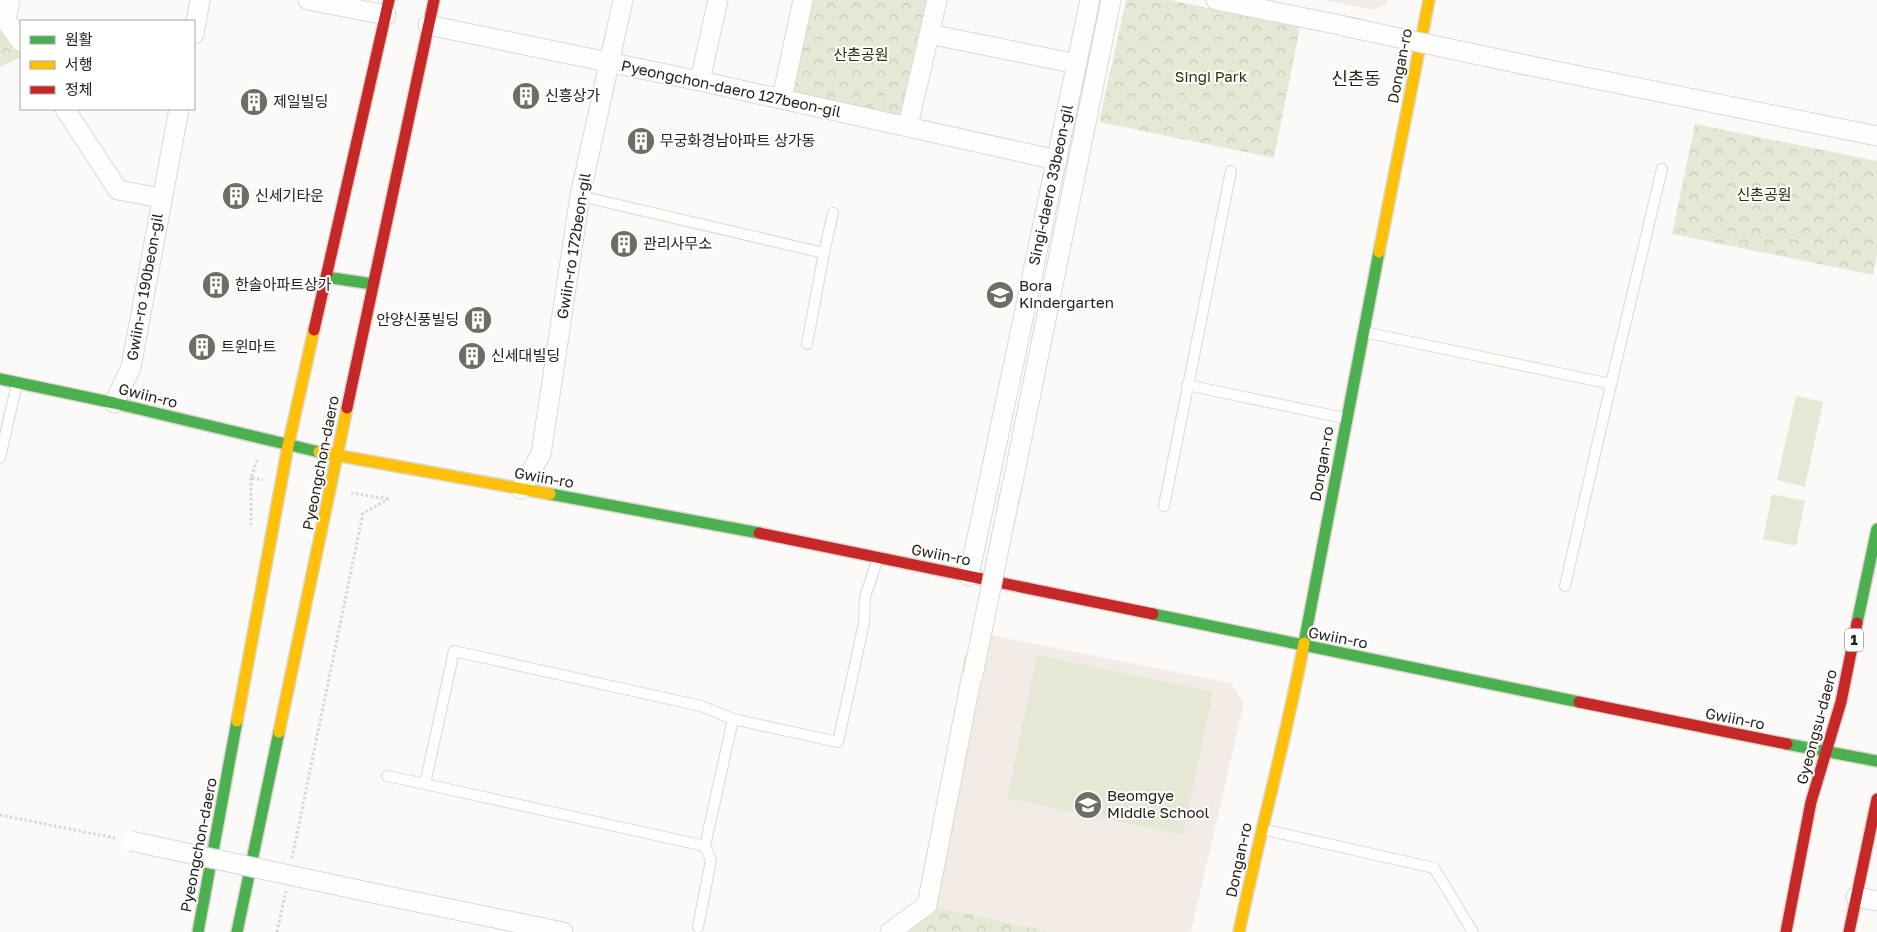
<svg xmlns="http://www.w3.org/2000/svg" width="1877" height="932" viewBox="0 0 1877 932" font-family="'Golos Text','Noto Sans KR',sans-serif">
	<defs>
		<pattern id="forest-crowns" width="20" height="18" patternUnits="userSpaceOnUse" patternTransform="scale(1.25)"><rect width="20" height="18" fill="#e6e8d6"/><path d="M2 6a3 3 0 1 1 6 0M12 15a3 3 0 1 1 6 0" fill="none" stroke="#c5c7b7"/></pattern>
	</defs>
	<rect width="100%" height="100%" fill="#fcfaf8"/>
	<!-- education -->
	<path fill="#f3ebe6" d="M 1325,0 L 1387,0 L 1386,4 L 1373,10 Z
		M 991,635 L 1231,683 L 1244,703 L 1191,932 L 1051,932 L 935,907 Z"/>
	<!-- forest -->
	<path fill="url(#forest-crowns)" d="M 0,0 L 6,0 L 1,24 L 21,53 L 21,57 L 0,67 Z
		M 808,0 L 927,0 L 904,119 L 789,96 Z
		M 1126,0 L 1170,0 L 1300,27 L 1274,158 L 1099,122 Z
		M 1695,124 L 1877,161 L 1877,255 L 1873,275 L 1672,234 Z
		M 935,907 L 1051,932 L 905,932 Z"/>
	<!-- pitch -->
	<path fill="#e6e8d6" d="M 1796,396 L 1823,402 L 1805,487 L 1777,480 Z
		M 1772,494 L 1805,501 L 1796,546 L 1763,539 Z
		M 1037,655 L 1213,692 L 1183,835 L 1007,798 Z"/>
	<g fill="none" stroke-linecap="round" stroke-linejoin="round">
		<defs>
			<path id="lane" d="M 580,196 L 824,253 L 807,344
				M 824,253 L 833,213
				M 1364,332 L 1611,384 L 1662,169
				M 1187,385 L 1344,418
				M 0,458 L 17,383
				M 1164,506 L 1231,171
				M 1565,586 L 1611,384
				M 733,719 L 705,846 L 425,784 L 454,651 L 701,706 L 733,719 L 838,742 L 864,623 L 865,597 L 878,558
				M 387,776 L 425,784
				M 1262,829 L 1434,868 L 1473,932
				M 698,927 L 711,860 L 705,846"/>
			<path id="street" d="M 10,0 L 6,21 L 21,42
				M 308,0 L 386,15
				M 1216,0 L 1360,29
				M 428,25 L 700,81 L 1057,160
				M 194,34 L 200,0
				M 929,34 L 1077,64
				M 1516,63 L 1877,136
				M 700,81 L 718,0
				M 782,98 L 803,0
				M 65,109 L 118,190 L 161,198
				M 908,126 L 937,0
				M 114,403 L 131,367 L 179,109
				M 521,489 L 541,454 L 580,196 L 623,0
				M 1009,501 L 1111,0
				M 969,576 L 1090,0
				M 368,892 L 563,932
				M 1856,897 L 1877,901
				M 890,932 L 927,905 L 975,659"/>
			<path id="fast" d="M 326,277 L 372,284
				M 0,379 L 114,403 L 319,452
				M 550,494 L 759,533
				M 1153,614 L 1579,702
				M 1857,623 L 1877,529
				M 1304,643 L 1379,252
				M 1787,744 L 1877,761
				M 198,932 L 237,721
				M 237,932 L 279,732"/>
			<path id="slow" d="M 1379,252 L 1429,0
				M 319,452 L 550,494
				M 237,721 L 288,446 L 314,330
				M 279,732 L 347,408
				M 1239,932 C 1259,835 1286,740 1304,643"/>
			<path id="jam" d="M 314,330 L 389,0
				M 347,408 L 434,0
				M 759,533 L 1153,614
				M 1579,702 L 1787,744
				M 1786,932 L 1811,802 L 1841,702 L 1857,623
				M 1849,932 L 1877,799"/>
		</defs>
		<!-- lane casing -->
		<use href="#lane" stroke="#dbd8d2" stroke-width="12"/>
		<!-- street casing -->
		<use href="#street" stroke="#dbd8d2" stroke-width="21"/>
		<!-- fast casing -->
		<use href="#fast" stroke="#dbd8d2" stroke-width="14"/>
		<!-- slow casing -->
		<use href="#slow" stroke="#dbd8d2" stroke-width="14"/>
		<!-- jam casing -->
		<use href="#jam" stroke="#dbd8d2" stroke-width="14"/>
		<!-- path -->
		<path stroke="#d7d6d5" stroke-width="3" stroke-dasharray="2.5 2.5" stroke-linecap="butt" d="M 257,460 L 251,478 L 263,480
			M 251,478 L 251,525
			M 351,493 L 389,499
			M 0,815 L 115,838
			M 292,858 L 363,513 L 389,499
			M 277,932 L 286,891"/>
		<!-- lane -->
		<use href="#lane" stroke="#fffefe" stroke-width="10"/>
		<!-- street -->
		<use href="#street" stroke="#fffefe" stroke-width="19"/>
		<!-- fast -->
		<use href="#fast" stroke="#4caf50" stroke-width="11"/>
		<!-- slow -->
		<use href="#slow" stroke="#ffc107" stroke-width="11"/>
		<!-- jam -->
		<use href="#jam" stroke="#c62828" stroke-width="11"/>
		<defs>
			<path id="street-bridge" d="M 1343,26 L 1531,66
				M 973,675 L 1012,485
				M 131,841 L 368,892"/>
		</defs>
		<!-- street-bridge casing -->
		<use href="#street-bridge" stroke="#dbd8d2" stroke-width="21" stroke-linecap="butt"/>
		<!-- street-bridge -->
		<use href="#street-bridge" stroke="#fffefe" stroke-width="19"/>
	</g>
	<!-- icons -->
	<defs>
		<symbol id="building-disc" viewBox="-11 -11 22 22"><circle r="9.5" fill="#706d67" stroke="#fff"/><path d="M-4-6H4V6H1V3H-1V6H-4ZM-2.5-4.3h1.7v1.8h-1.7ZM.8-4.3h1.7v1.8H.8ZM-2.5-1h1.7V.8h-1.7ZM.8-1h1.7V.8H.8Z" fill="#fff"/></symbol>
		<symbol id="school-disc" viewBox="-11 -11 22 22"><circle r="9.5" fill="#706d67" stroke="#fff"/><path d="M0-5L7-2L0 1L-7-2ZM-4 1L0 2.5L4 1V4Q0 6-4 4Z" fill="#fff"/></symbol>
	</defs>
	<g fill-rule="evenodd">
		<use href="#building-disc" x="510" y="80" width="32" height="32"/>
		<use href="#building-disc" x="238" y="86" width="32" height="32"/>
		<use href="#building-disc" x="625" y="125" width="32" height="32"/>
		<use href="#building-disc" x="220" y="180" width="32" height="32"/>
		<use href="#building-disc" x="608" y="228" width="32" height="32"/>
		<use href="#building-disc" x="200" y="269" width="32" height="32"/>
		<use href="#school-disc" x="984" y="279" width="32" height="32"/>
		<use href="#building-disc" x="462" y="304" width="32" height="32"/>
		<use href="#building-disc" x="186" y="331" width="32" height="32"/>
		<use href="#building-disc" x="456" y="340" width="32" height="32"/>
		<use href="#school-disc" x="1072" y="789" width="32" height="32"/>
	</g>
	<g text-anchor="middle" stroke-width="4" stroke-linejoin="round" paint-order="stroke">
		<!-- shield labels -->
		<rect fill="#fff" stroke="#66645e" stroke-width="1" x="1845" y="628.5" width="18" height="23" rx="4"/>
		<g font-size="14" font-weight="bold" fill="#252119">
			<text x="1854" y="645">1</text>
		</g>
		<!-- park labels -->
		<g font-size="15" fill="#2c300a" stroke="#fff">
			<text x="861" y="60">산촌공원</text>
			<text x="1211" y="82">Singi Park</text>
			<text x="1764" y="200">신촌공원</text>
		</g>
		<!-- street labels -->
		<g font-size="15" fill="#252119" stroke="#fff">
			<text transform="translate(1400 66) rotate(-79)" y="5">Dongan-ro</text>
			<text transform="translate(731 89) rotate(12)" y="5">Pyeongchon-daero 127beon-gil</text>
			<text transform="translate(1051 185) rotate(-78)" y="5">Singi-daero 33beon-gil</text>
			<text transform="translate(574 246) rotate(-81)" y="5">Gwiin-ro 172beon-gil</text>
			<text transform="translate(145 287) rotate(-80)" y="5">Gwiin-ro 190beon-gil</text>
			<text transform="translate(148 396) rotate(14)" y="5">Gwiin-ro</text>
			<text transform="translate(321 463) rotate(-79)" y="5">Pyeongchon-daero</text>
			<text transform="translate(1322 464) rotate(-80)" y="5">Dongan-ro</text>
			<text transform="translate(544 478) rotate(10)" y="5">Gwiin-ro</text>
			<text transform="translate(941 555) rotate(11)" y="5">Gwiin-ro</text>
			<text transform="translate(1338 638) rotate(11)" y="5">Gwiin-ro</text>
			<text transform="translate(1735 719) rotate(11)" y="5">Gwiin-ro</text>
			<text transform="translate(1817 727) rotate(-75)" y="5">Gyeongsu-daero</text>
			<text transform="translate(199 845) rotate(-79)" y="5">Pyeongchon-daero</text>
			<text transform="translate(1239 860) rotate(-78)" y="5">Dongan-ro</text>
		</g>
		<!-- poi labels -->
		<g font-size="15" fill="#252119" stroke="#fff" text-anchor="start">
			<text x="545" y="101">신흥상가</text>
			<text x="273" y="107">제일빌딩</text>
			<text x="660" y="146">무궁화경남아파트 상가동</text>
			<text x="255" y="201">신세기타운</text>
			<text x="643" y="249">관리사무소</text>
			<text x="235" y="290">한솔아파트상가</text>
			<text x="1019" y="291">Bora<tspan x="1019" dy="17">Kindergarten</tspan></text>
			<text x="459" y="325" text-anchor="end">안양신풍빌딩</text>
			<text x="221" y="352">트윈마트</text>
			<text x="491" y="361">신세대빌딩</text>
			<text x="1107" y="801">Beomgye<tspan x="1107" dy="17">Middle School</tspan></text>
		</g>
		<!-- quarter labels -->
		<g font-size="18" fill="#252119" stroke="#fff">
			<text x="1356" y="85">신촌동</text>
		</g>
	</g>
	<!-- legend -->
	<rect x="20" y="20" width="175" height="90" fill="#ffffff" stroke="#a8a6a3"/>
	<rect x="30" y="36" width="25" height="8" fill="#4caf50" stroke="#a8a6a3"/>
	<text x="65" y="45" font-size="15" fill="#252119">원활</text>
	<rect x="30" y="61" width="25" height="8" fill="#ffc107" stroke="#a8a6a3"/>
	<text x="65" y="70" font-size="15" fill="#252119">서행</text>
	<rect x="30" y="86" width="25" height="8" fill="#c62828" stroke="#a8a6a3"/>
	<text x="65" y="95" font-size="15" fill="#252119">정체</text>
</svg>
